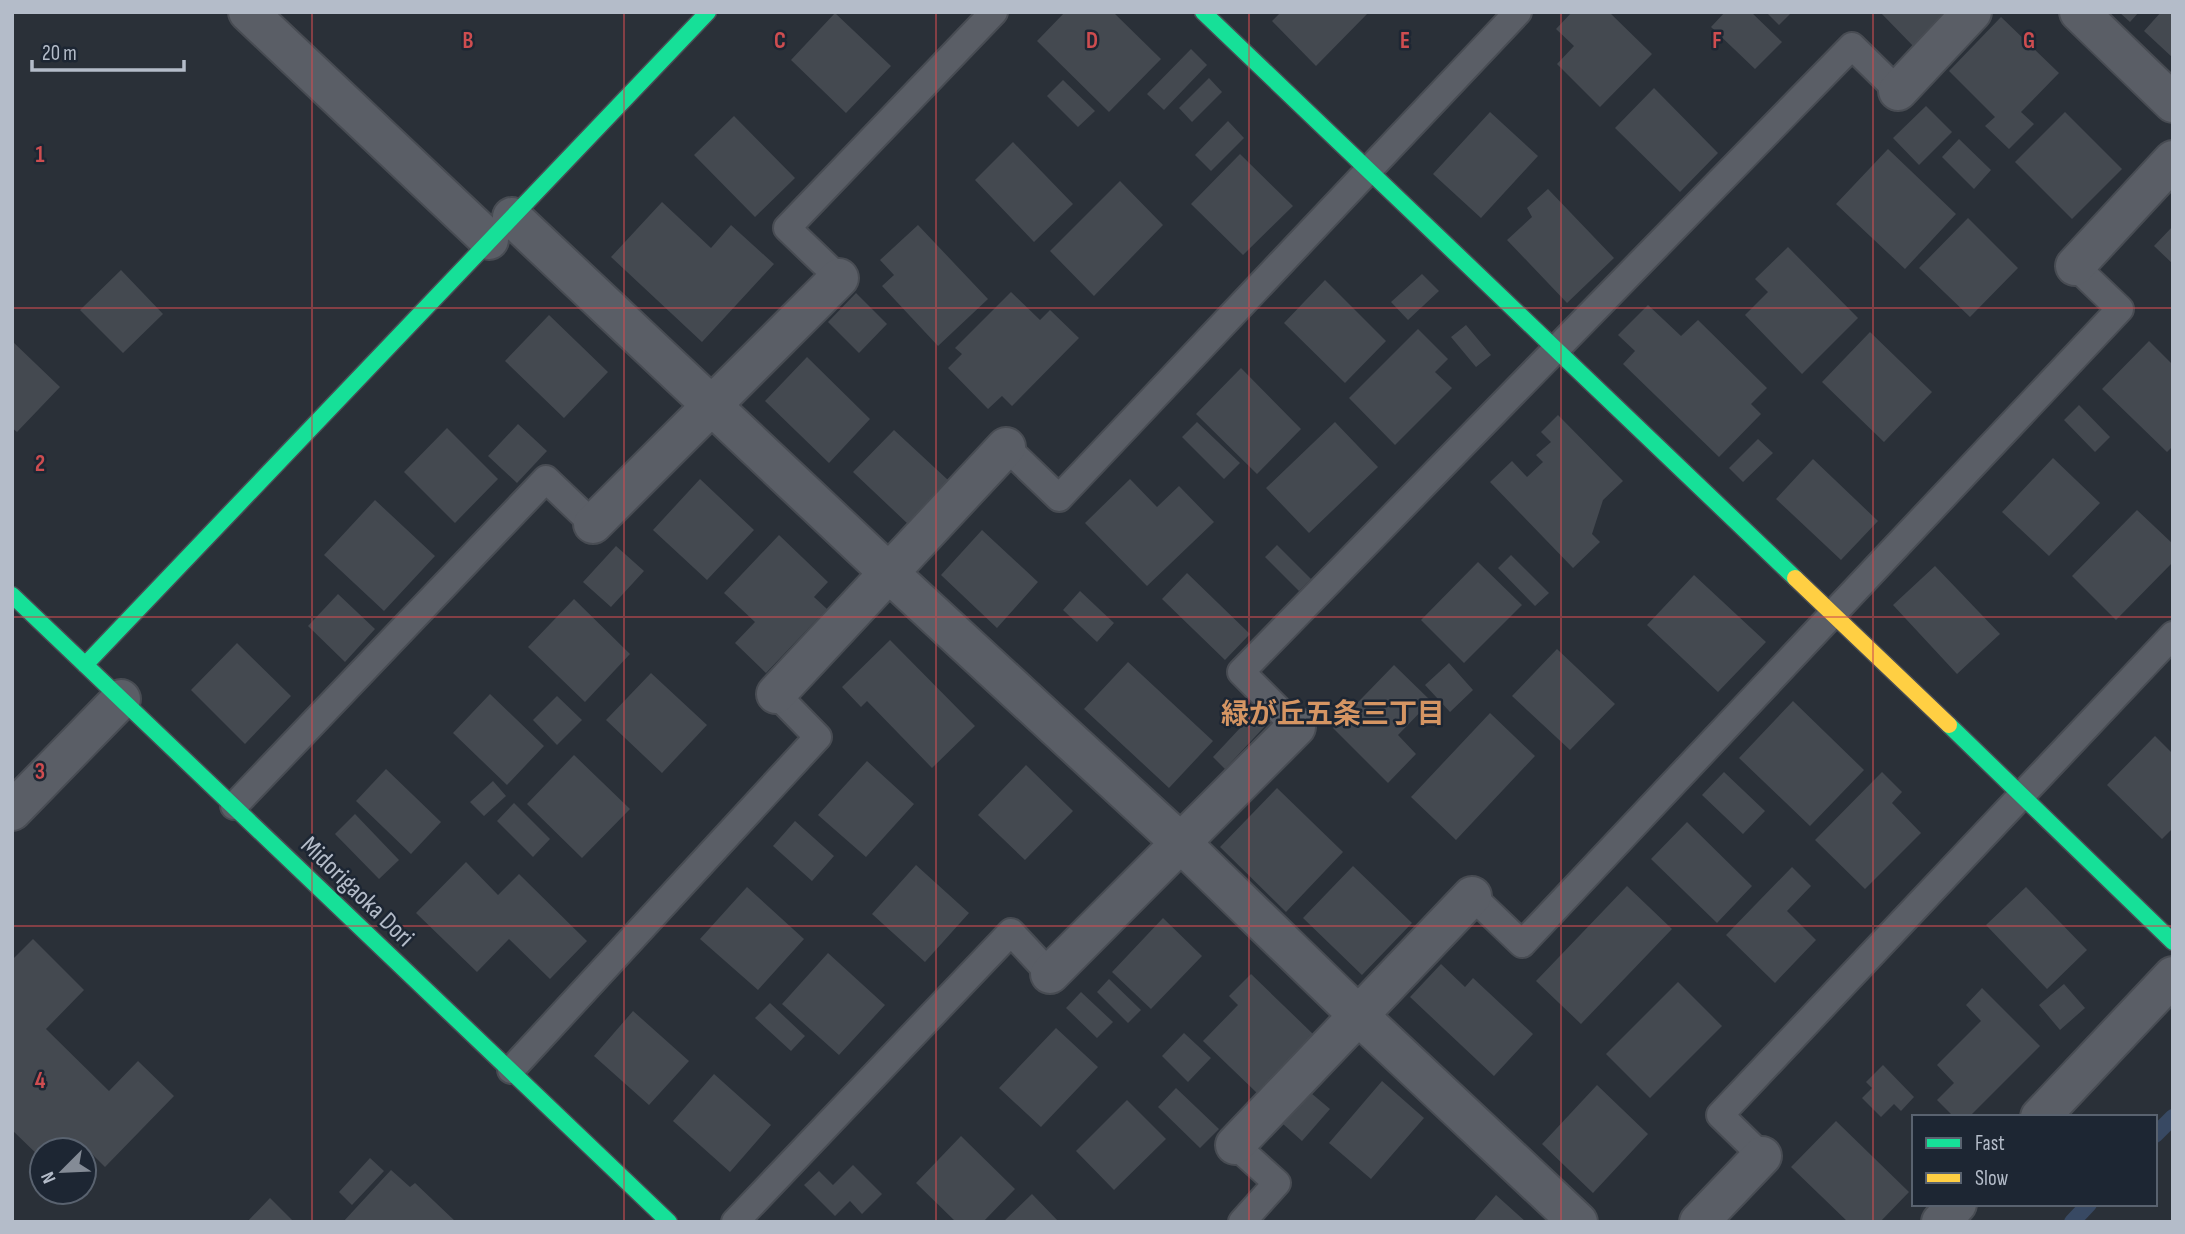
<svg xmlns="http://www.w3.org/2000/svg" width="2185" height="1234" viewBox="0 0 2185 1234" font-family="'Sofia Sans Condensed','Noto Sans JP',sans-serif">
	<rect width="100%" height="100%" fill="#2a3038"/>
	<g fill="none" stroke-linecap="round" stroke-linejoin="round">
		<!-- stream -->
		<path stroke="#384963" stroke-width="16" d="M 2155,1135 L 2173,1117
			M 2072,1222 L 2089,1204"/>
	</g>
	<!-- building -->
	<path fill="#444950" d="M 1065,12 L 1113,12 L 1161,59 L 1109,112 L 1037,41 Z
		M 1281,12 L 1369,12 L 1316,66 L 1272,21 Z
		M 1572,12 L 1609,12 L 1652,54 L 1600,107 L 1557,64 L 1574,46 L 1556,29 Z
		M 1725,12 L 1751,12 L 1782,42 L 1755,69 L 1711,27 Z
		M 1766,12 L 1792,12 L 1779,25 Z
		M 1880,12 L 1950,12 L 1916,49 Z
		M 2119,12 L 2139,12 L 2130,22 Z
		M 2161,12 L 2173,12 L 2173,58 L 2144,31 Z
		M 835,13 L 891,66 L 846,113 L 791,60 Z
		M 2001,17 L 2059,73 L 2021,112 L 2034,124 L 2009,149 L 1985,126 L 1995,117 L 1949,71 Z
		M 1191,49 L 1207,65 L 1164,110 L 1147,94 Z
		M 1209,78 L 1222,92 L 1192,122 L 1179,108 Z
		M 1063,80 L 1095,111 L 1078,127 L 1047,96 Z
		M 1654,88 L 1718,153 L 1680,192 L 1615,128 Z
		M 1926,106 L 1952,132 L 1919,165 L 1893,138 Z
		M 1490,112 L 1538,156 L 1481,218 L 1433,174 Z
		M 2065,112 L 2122,169 L 2072,219 L 2015,162 Z
		M 734,116 L 795,178 L 755,217 L 694,155 Z
		M 1228,121 L 1244,138 L 1211,171 L 1195,155 Z
		M 1959,139 L 1991,170 L 1974,189 L 1942,157 Z
		M 1013,142 L 1073,204 L 1034,242 L 975,180 Z
		M 1888,149 L 1956,214 L 1905,269 L 1836,204 Z
		M 1240,154 L 1293,206 L 1243,255 L 1191,204 Z
		M 1120,181 L 1163,225 L 1094,296 L 1050,251 Z
		M 1548,189 L 1614,258 L 1567,303 L 1507,240 L 1532,217 L 1527,208 Z
		M 662,202 L 711,248 L 731,225 L 774,264 L 702,342 L 611,257 Z
		M 1968,218 L 2018,268 L 1970,317 L 1919,268 Z
		M 918,225 L 988,299 L 938,346 L 882,286 L 894,275 L 880,260 Z
		M 2173,226 L 2173,264 L 2154,246 Z
		M 1788,247 L 1858,318 L 1802,374 L 1745,315 L 1768,292 L 1755,279 Z
		M 121,270 L 163,314 L 123,353 L 80,310 Z
		M 1422,274 L 1439,291 L 1408,320 L 1391,302 Z
		M 1325,280 L 1386,341 L 1345,383 L 1284,323 Z
		M 1011,292 L 1040,320 L 1050,310 L 1079,338 L 1012,406 L 1002,396 L 988,409 L 948,368 L 962,354 L 955,348 Z
		M 856,293 L 887,324 L 859,353 L 828,322 Z
		M 1648,305 L 1681,336 L 1698,320 L 1767,388 L 1751,404 L 1761,414 L 1719,457 L 1623,364 L 1635,351 L 1618,335 Z
		M 549,315 L 608,372 L 564,418 L 505,361 Z
		M 1466,325 L 1491,355 L 1476,367 L 1451,337 Z
		M 1418,329 L 1448,359 L 1435,372 L 1452,388 L 1395,445 L 1349,398 Z
		M 1870,332 L 1932,392 L 1884,442 L 1822,382 Z
		M 12,341 L 60,387 L 17,432 L 12,428 Z
		M 2149,341 L 2173,365 L 2173,446 L 2167,452 L 2102,389 Z
		M 807,357 L 870,419 L 829,463 L 765,401 Z
		M 1241,368 L 1301,429 L 1257,474 L 1196,414 Z
		M 2079,405 L 2110,437 L 2095,452 L 2064,420 Z
		M 1558,415 L 1623,481 L 1603,500 L 1592,534 L 1600,542 L 1573,568 L 1490,482 L 1512,461 L 1527,477 L 1543,462 L 1536,455 L 1551,442 L 1541,432 Z
		M 1197,422 L 1240,463 L 1224,479 L 1182,437 Z
		M 1335,422 L 1378,467 L 1309,533 L 1266,488 Z
		M 518,424 L 547,451 L 517,483 L 488,456 Z
		M 447,428 L 498,479 L 455,523 L 404,472 Z
		M 894,430 L 948,480 L 908,524 L 853,472 Z
		M 1758,439 L 1773,453 L 1743,482 L 1729,468 Z
		M 2053,458 L 2100,503 L 2049,556 L 2002,512 Z
		M 1813,459 L 1878,521 L 1841,560 L 1776,499 Z
		M 700,479 L 754,530 L 707,580 L 653,530 Z
		M 1130,479 L 1157,507 L 1179,486 L 1214,522 L 1147,586 L 1085,523 Z
		M 375,500 L 435,556 L 384,611 L 324,555 Z
		M 2137,510 L 2173,544 L 2173,562 L 2116,620 L 2072,576 Z
		M 982,530 L 1038,582 L 997,628 L 941,575 Z
		M 779,535 L 828,582 L 814,597 L 827,609 L 766,673 L 735,643 L 755,622 L 724,593 Z
		M 1277,545 L 1311,579 L 1299,591 L 1265,557 Z
		M 616,546 L 644,571 L 611,607 L 583,582 Z
		M 1511,555 L 1549,593 L 1535,606 L 1498,568 Z
		M 1478,562 L 1522,605 L 1464,663 L 1421,620 Z
		M 1935,566 L 2000,634 L 1957,674 L 1893,605 Z
		M 1187,573 L 1250,634 L 1225,660 L 1162,599 Z
		M 1694,575 L 1766,642 L 1718,692 L 1647,625 Z
		M 1080,591 L 1114,623 L 1097,642 L 1063,610 Z
		M 338,594 L 375,629 L 345,662 L 308,626 Z
		M 574,599 L 630,654 L 585,702 L 528,647 Z
		M 890,640 L 975,726 L 932,768 L 867,701 L 861,707 L 842,687 Z
		M 237,643 L 291,696 L 245,744 L 191,690 Z
		M 1557,649 L 1615,704 L 1570,750 L 1512,696 Z
		M 1128,662 L 1213,741 L 1169,788 L 1084,709 Z
		M 1449,663 L 1473,690 L 1450,712 L 1425,685 Z
		M 1394,665 L 1431,701 L 1398,735 L 1416,754 L 1388,783 L 1333,728 Z
		M 651,673 L 707,725 L 662,773 L 606,720 Z
		M 490,694 L 544,746 L 507,785 L 453,733 Z
		M 557,696 L 582,720 L 557,745 L 533,720 Z
		M 1793,701 L 1864,770 L 1810,826 L 1739,758 Z
		M 1255,712 L 1267,724 L 1225,769 L 1213,757 Z
		M 1490,713 L 1535,756 L 1456,840 L 1411,797 Z
		M 2155,736 L 2173,754 L 2173,828 L 2162,839 L 2107,785 Z
		M 574,755 L 630,809 L 582,858 L 527,804 Z
		M 867,761 L 914,804 L 866,857 L 818,815 Z
		M 1026,765 L 1073,811 L 1025,860 L 978,815 Z
		M 386,769 L 441,822 L 411,854 L 356,801 Z
		M 1724,772 L 1765,811 L 1743,834 L 1702,795 Z
		M 1882,772 L 1902,792 L 1892,803 L 1921,833 L 1865,889 L 1815,840 Z
		M 493,781 L 506,796 L 484,816 L 470,802 Z
		M 1277,788 L 1343,852 L 1286,912 L 1220,847 Z
		M 514,803 L 550,839 L 533,857 L 497,821 Z
		M 355,814 L 399,860 L 379,879 L 335,834 Z
		M 795,821 L 834,856 L 812,881 L 773,846 Z
		M 1687,822 L 1752,886 L 1717,923 L 1651,859 Z
		M 466,862 L 498,895 L 519,874 L 587,941 L 550,979 L 509,939 L 477,972 L 416,913 Z
		M 916,865 L 969,913 L 925,962 L 872,914 Z
		M 1353,866 L 1412,923 L 1362,975 L 1303,918 Z
		M 1792,867 L 1811,886 L 1787,911 L 1816,940 L 1775,983 L 1726,935 Z
		M 1627,886 L 1672,929 L 1581,1024 L 1536,981 Z
		M 747,887 L 804,939 L 758,990 L 700,939 Z
		M 2026,887 L 2087,950 L 2047,989 L 1986,925 Z
		M 1163,918 L 1202,956 L 1151,1009 L 1112,972 Z
		M 33,939 L 84,990 L 46,1029 L 109,1091 L 138,1061 L 174,1096 L 105,1167 L 92,1154 L 84,1162 L 84,1150 L 42,1150 L 42,1159 L 12,1130 L 12,960 Z
		M 828,953 L 885,1005 L 839,1055 L 782,1004 Z
		M 1441,964 L 1465,987 L 1473,978 L 1533,1034 L 1494,1076 L 1410,997 Z
		M 1251,974 L 1313,1034 L 1257,1093 L 1203,1041 L 1238,1005 L 1229,996 Z
		M 1109,979 L 1141,1010 L 1128,1023 L 1097,992 Z
		M 1678,982 L 1722,1026 L 1650,1098 L 1606,1054 Z
		M 2064,984 L 2085,1008 L 2060,1030 L 2039,1005 Z
		M 1982,988 L 2040,1046 L 1969,1117 L 1954,1117 L 1937,1100 L 1954,1083 L 1937,1065 L 1981,1021 L 1966,1005 Z
		M 1081,992 L 1113,1022 L 1097,1038 L 1066,1008 Z
		M 770,1003 L 805,1036 L 791,1051 L 755,1018 Z
		M 633,1011 L 689,1061 L 649,1105 L 594,1056 Z
		M 1056,1028 L 1098,1067 L 1041,1127 L 999,1088 Z
		M 1184,1033 L 1211,1058 L 1188,1082 L 1162,1056 Z
		M 1883,1065 L 1914,1097 L 1901,1111 L 1894,1104 L 1881,1117 L 1862,1098 L 1872,1088 L 1866,1082 Z
		M 714,1074 L 771,1125 L 730,1172 L 673,1121 Z
		M 1382,1081 L 1424,1118 L 1371,1179 L 1329,1143 Z
		M 1597,1085 L 1648,1134 L 1593,1193 L 1542,1144 Z
		M 1176,1088 L 1219,1129 L 1200,1148 L 1158,1107 Z
		M 1311,1093 L 1330,1109 L 1302,1141 L 1283,1124 Z
		M 1127,1100 L 1166,1139 L 1114,1190 L 1076,1151 Z
		M 1836,1121 L 1909,1192 L 1880,1222 L 1848,1222 L 1791,1167 Z
		M 961,1136 L 1015,1189 L 983,1222 L 956,1222 L 916,1183 Z
		M 370,1158 L 384,1171 L 352,1205 L 339,1192 Z
		M 853,1165 L 882,1194 L 862,1214 L 850,1201 L 835,1216 L 804,1185 L 819,1171 L 833,1185 Z
		M 391,1170 L 410,1187 L 415,1183 L 456,1222 L 343,1222 Z
		M 1032,1194 L 1059,1222 L 1003,1222 Z
		M 1496,1195 L 1526,1222 L 1473,1222 Z
		M 270,1198 L 294,1222 L 247,1222 Z"/>
	<g fill="none" stroke-linecap="round" stroke-linejoin="round">
		<defs>
			<path id="lane" d="M 839,278 L 787,228 L 994,12
				M 1006,447 L 1059,498 L 1518,12
				M 1296,727 L 1241,672 L 1852,46 L 1898,91
				M 234,806 L 546,479 L 593,524
				M 1472,896 L 1522,944 L 2120,309 L 2075,266
				M 511,1070 L 818,737 L 776,694
				M 1235,1145 L 1277,1183 L 1242,1222
				M 1762,1156 L 1720,1115 L 2173,635
				M 735,1222 L 1011,932 L 1050,974"/>
			<path id="street" d="M 248,12 L 489,240
				M 2079,12 L 2173,103
				M 1898,91 L 1972,12
				M 512,217 L 889,573 L 1181,843 L 1358,1015 L 1578,1222
				M 2075,266 L 2173,160
				M 593,524 L 839,278
				M 776,694 L 1006,447
				M 12,811 L 121,699
				M 1050,974 L 1296,727
				M 2040,1117 L 2173,976
				M 1235,1145 L 1472,896
				M 1699,1222 L 1762,1156
				M 1941,1222 L 1957,1204"/>
			<path id="fast" d="M 1203,12 L 1795,578
				M 12,595 L 669,1222
				M 85,665 L 708,12
				M 1949,725 L 2173,942"/>
			<path id="slow" d="M 1795,578 L 1949,725"/>
		</defs>
		<!-- lane casing -->
		<use href="#lane" stroke="#484c53" stroke-width="30"/>
		<!-- street casing -->
		<use href="#street" stroke="#484c53" stroke-width="42"/>
		<!-- fast casing -->
		<use href="#fast" stroke="#484c53" stroke-width="19"/>
		<!-- slow casing -->
		<use href="#slow" stroke="#484c53" stroke-width="19"/>
		<!-- lane -->
		<use href="#lane" stroke="#5a5e66" stroke-width="26"/>
		<!-- street -->
		<use href="#street" stroke="#5a5e66" stroke-width="38"/>
		<!-- fast -->
		<use href="#fast" stroke="#16e098" stroke-width="16"/>
		<!-- slow -->
		<use href="#slow" stroke="#ffcf43" stroke-width="16"/>
	</g>
	<!-- grid -->
	<path fill="none" stroke="#ce4d50" stroke-width="2" stroke-opacity="0.55" d="M 312,12 L 312,1222M 624,12 L 624,1222M 936,12 L 936,1222M 1249,12 L 1249,1222M 1561,12 L 1561,1222M 1873,12 L 1873,1222M 12,308 L 2173,308M 12,617 L 2173,617M 12,926 L 2173,926"/>
	<g text-anchor="middle" stroke-width="5" stroke-linejoin="round" paint-order="stroke">
		<!-- street labels -->
		<g font-size="26" fill="#b4bcc9" stroke="#1d2633">
			<text transform="translate(358 891) rotate(44)" y="9">Midorigaoka Dori</text>
		</g>
		<!-- neighbourhood labels -->
		<g font-size="28" font-weight="bold" fill="#d59563" stroke="#1d2633">
			<text x="1333" y="723">緑が丘五条三丁目</text>
		</g>
	</g>
	<g font-size="23" text-anchor="middle" font-weight="bold" fill="#ce4d50" stroke="#1d2633" stroke-width="5" stroke-linejoin="round" paint-order="stroke">
		<text x="468" y="48">B</text>
		<text x="780" y="48">C</text>
		<text x="1092" y="48">D</text>
		<text x="1405" y="48">E</text>
		<text x="1717" y="48">F</text>
		<text x="2029" y="48">G</text>
		<text x="40" y="162">1</text>
		<text x="40" y="471">2</text>
		<text x="40" y="779">3</text>
		<text x="40" y="1088">4</text>
	</g>
	<!-- border -->
	<rect width="2185" height="1234" fill="none" stroke="#b4bcc9" stroke-width="28"/>
	<!-- legend -->
	<rect x="1912" y="1115" width="245" height="91" fill="#1d2633" stroke="#59626f" stroke-width="2"/>
	<rect x="1926" y="1138" width="35" height="10" fill="#16e098" stroke="#59626f" stroke-width="2"/>
	<text x="1975" y="1150" font-size="21" fill="#b4bcc9">Fast</text>
	<rect x="1926" y="1173" width="35" height="10" fill="#ffcf43" stroke="#59626f" stroke-width="2"/>
	<text x="1975" y="1185" font-size="21" fill="#b4bcc9">Slow</text>
	<!-- north arrow -->
	<g transform="translate(63 1171) rotate(246)"><circle r="33" fill="#1d2633" stroke="#59626f" stroke-width="2"/>
	<path d="M0-5L12 26L0 18L-12 26Z" fill="#848b96"/>
	<text y="-10" font-size="19" font-weight="bold" text-anchor="middle" fill="#b4bcc9">N</text>
	</g>
	<!-- scale -->
	<path d="M32 60v10h152v-10" fill="none" stroke="#b4bcc9" stroke-width="3.5"/>
	<text x="42" y="60" font-size="21" fill="#b4bcc9" stroke="#1d2633" stroke-width="5" paint-order="stroke">20 m</text>
</svg>
